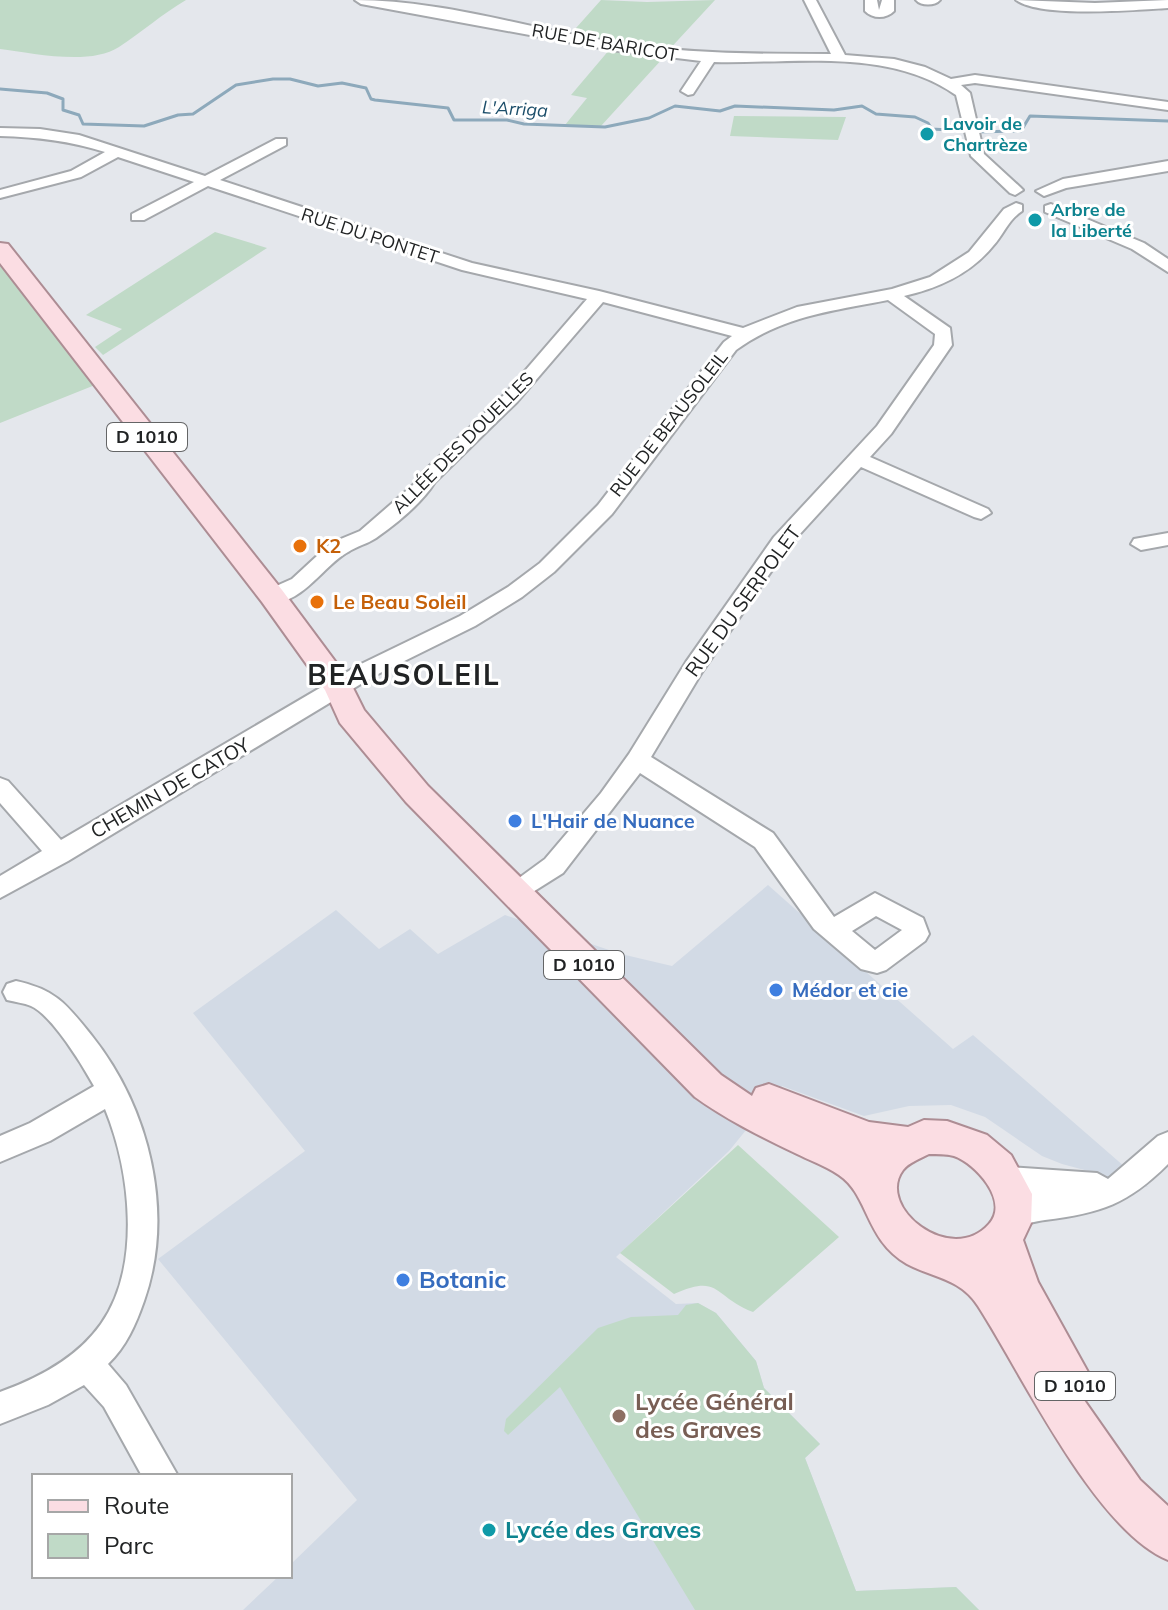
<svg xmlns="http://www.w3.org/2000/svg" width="1168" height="1610" viewBox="0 0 1168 1610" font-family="Mulish,sans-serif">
	<rect width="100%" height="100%" fill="#e4e7ec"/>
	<!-- built -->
	<path fill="#d2dae5" d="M 768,885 L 953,1049 L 973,1035 L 1148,1187 L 1062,1164 L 1042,1156 L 985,1117 L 951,1105 L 909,1106 L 864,1116 L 782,1086 L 729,1151 L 616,1257 L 676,1304 L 698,1303 L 716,1313 L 756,1361 L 764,1388 L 820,1444 L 805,1458 L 856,1591 L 956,1587 L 979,1610 L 243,1610 L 279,1576 L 290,1576 L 290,1565 L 357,1500 L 158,1259 L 305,1151 L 193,1013 L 336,910 L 379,949 L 410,929 L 438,954 L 505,915 L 621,954 L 672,966 Z"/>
	<!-- green -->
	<path fill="#c0dac7" d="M 0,0 L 186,0 C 162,14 142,32 119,47 C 90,66 32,53 0,49 Z
		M 601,0 L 647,2 L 715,0 L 666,53 L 568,37 Z
		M 610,49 L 664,57 L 601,126 L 565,125 L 587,98 L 571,95 Z
		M 734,116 L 846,117 L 838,140 L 730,136 Z
		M 215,232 L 267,248 L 103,355 L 95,347 L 122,329 L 86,315 Z
		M 0,259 L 100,383 L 0,423 Z
		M 738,1145 L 839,1237 L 753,1312 C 713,1297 721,1273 674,1294 L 620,1253 Z
		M 698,1303 L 716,1313 L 756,1361 L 764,1388 L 820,1444 L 805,1458 L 856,1591 L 956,1587 L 979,1610 L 695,1610 L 560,1387 L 508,1435 L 504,1431 L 506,1419 L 598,1328 L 631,1317 L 678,1315 L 686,1305 Z"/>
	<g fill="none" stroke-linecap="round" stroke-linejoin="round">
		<!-- stream -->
		<path stroke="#8da9bb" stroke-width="3" d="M 0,89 L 47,93 L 63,99 L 63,110 L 79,115 L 83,124 L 144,126 L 178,115 L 193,114 L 236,85 L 273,79 L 290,79 L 318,86 L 342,83 L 366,88 L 371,99 L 375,100 L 448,108 L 454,120 L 507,120 L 524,124 L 605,127 L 649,118 L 675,106 L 720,111 L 735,106 L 834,110 L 862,106 L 876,114 L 915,117 L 928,123 L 932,129 L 965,131
			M 974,132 L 1021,131 L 1030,116 L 1168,121"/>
		<defs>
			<path id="minor" d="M 355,0 C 441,0 527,28 613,42 C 686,54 758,54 831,54 L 804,0 L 816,0 L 845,55 L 894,59 L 925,67 L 951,79 L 975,75 L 1168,102 L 1168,110 L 975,83 L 961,85 L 970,93 L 984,154 L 1020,187 L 1023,190 L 1015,195 L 1010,193 L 971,156 L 956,95 C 888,47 793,64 714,62 L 693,94 L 688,95 L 681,91 L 701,61 L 611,50 L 361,4 Z
				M 865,0 L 877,0 L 879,10 L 882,0 L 894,0 L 894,11 C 886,19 873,19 865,11 Z
				M 916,0 L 940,0 C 935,6 921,6 916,0 Z
				M 1016,0 L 1095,3 L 1168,0 L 1168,8 C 1135,10 1041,18 1016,0 Z
				M 0,128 L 40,129 L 79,135 L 205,176 L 276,139 L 286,139 L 286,145 L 220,180 L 472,263 L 599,291 L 743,328 L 797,307 L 892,289 L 930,277 L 969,252 L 1004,209 L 1016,203 L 1022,205 L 1022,211 C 1008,220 1004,234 993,246 C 970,274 939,288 904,296 L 950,328 L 952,345 L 891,434 L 870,457 L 988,509 L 991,513 L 981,519 L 974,517 L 861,467 L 788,547 L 702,672 L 651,757 L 773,833 L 834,917 L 875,893 L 923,918 L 929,934 L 925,941 L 886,970 L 877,973 L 861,969 L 814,929 L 755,847 L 640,773 L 563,873 L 528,895 L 519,892 L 515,885 L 519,878 L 545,859 L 601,793 L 629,754 L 686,662 L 774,537 L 877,426 L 934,345 L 935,334 L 888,300 C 832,311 783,316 736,350 L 612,514 L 554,572 L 522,597 L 475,626 L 374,676 L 68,861 L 0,898 L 0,876 L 42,851 L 0,803 L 0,778 L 8,781 L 61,840 L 359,665 L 460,616 L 508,587 L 540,563 L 598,505 L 724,342 L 732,336 L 603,302 L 517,402 L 435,482 C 422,503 396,524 376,538 C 367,544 357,546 348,552 C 322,566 299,610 265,601 L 261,596 L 265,591 L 292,579 L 331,543 L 360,531 L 413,485 L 420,475 L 505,394 L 587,299 L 462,270 L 208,186 L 144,220 L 132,220 L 132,214 L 194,182 L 118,157 L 81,177 L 0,198 L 0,190 L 71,171 L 105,152 C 70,141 37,137 0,136 ZM 876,916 L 902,930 L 875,950 L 852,931 Z
				M 1168,161 L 1168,171 L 1066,188 L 1044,196 L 1036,191 L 1063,179 Z
				M 1051,204 L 1144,243 L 1168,259 L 1168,272 L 1132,249 L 1045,212 L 1045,206 Z
				M 1168,533 L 1168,545 L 1141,550 L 1131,544 L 1134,539 Z
				M 16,981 C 57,990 67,1005 92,1036 C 150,1109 175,1213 144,1301 C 136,1324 126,1347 108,1364 L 126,1385 L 178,1476 L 142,1476 L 104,1407 L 84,1385 L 48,1405 L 0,1424 L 0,1392 C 39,1378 77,1358 101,1324 C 142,1266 130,1170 105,1109 L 50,1141 L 0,1162 L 0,1136 L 30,1123 L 94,1086 C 83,1066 52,1015 31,1006 C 24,1003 15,1002 7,1000 L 3,992 L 7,984 Z
				M 1168,1132 L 1168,1164 C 1128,1204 1101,1213 1045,1220 C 1030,1222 1017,1228 1002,1223 L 998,1213 L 1002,1203 L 1032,1195 L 997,1189 L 992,1180 L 997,1171 L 1007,1167 L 1097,1173 L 1108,1179 L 1158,1136 Z"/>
			<path id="major" d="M 0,243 L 8,244 L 282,590 L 349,680 L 364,710 L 428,786 L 721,1075 L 752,1096 L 756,1088 L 769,1084 L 869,1122 L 908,1127 L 924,1120 L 947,1121 L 987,1135 L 1011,1155 L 1032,1194 L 1031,1223 L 1023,1240 L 1038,1282 L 1094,1383 L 1088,1398 L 1084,1400 L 1140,1480 L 1168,1506 L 1168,1560 C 1095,1530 1022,1374 978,1306 C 960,1278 933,1278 907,1264 C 865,1240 869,1195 839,1175 C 826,1166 809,1160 795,1153 C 760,1136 727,1120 695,1097 L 406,802 L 340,723 L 325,690 L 262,602 L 0,263 ZM 929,1154 C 937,1154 946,1154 954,1156 C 975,1163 1010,1201 989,1224 C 951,1267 875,1207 903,1170 C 908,1163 921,1158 929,1154 Z"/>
		</defs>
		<!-- minor casing -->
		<use href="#minor" stroke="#a5a8ac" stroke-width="4"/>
		<!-- major casing -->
		<use href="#major" stroke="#ad8d94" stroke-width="4"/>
		<!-- minor -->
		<use href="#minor" fill="#fff" fill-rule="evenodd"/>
		<!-- major -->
		<use href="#major" fill="#fbdde3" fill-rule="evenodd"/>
	</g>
	<!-- markers -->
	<g fill="#0f9aa8" stroke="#fff" stroke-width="3">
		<circle cx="927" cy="134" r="8"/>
		<circle cx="1035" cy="220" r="8"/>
		<circle cx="489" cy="1530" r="8"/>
	</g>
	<g fill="#e8710a" stroke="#fff" stroke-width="3">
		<circle cx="300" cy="546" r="8"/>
		<circle cx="317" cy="602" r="8"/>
	</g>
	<g fill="#3f7fe0" stroke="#fff" stroke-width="3">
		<circle cx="515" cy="821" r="8"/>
		<circle cx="776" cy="990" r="8"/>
		<circle cx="403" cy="1280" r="8"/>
	</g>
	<circle fill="#8d6e63" stroke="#fff" stroke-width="3" cx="619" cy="1416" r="8"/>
	<g text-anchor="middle" stroke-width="6" stroke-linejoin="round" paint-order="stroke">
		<!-- far-street labels -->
		<g font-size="18" fill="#212324" stroke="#fff">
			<text transform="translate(605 43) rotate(10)" y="6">RUE DE BARICOT</text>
			<text transform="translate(370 236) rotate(18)" y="6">RUE DU PONTET</text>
			<text transform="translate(669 424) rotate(-52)" y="6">RUE DE BEAUSOLEIL</text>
			<text transform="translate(463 443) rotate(-45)" y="6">ALLÉE DES DOUELLES</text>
		</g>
		<!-- far-water labels -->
		<g font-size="18" font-style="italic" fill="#1c4e6a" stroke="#fff">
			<text transform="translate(515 109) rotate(3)" y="6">L'Arriga</text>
		</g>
		<!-- far-culture labels -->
		<g font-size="18" font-weight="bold" fill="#0d838f" stroke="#fff" text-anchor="start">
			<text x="943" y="130">Lavoir de<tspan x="943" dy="21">Chartrèze</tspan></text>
			<text x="1051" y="216">Arbre de<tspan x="1051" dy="21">la Liberté</tspan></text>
		</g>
		<!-- shield labels -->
		<g fill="#fff" stroke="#646566" stroke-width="2">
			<rect x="107" y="423" width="80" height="28" rx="6"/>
			<rect x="544" y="951" width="80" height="28" rx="6"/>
			<rect x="1035" y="1372" width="80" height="28" rx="6"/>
		</g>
		<g font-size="18" font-weight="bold" fill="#212324">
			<text x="147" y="443">D 1010</text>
			<text x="584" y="971">D 1010</text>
			<text x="1075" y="1392">D 1010</text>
		</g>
		<!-- food labels -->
		<g font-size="20" font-weight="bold" fill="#c56008" stroke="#fff" text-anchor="start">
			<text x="316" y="553">K2</text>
			<text x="333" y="609">Le Beau Soleil</text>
		</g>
		<!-- street labels -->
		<g font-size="20" fill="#212324" stroke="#fff">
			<text transform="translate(743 601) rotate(-54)" y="7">RUE DU SERPOLET</text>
			<text transform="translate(170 788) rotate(-30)" y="7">CHEMIN DE CATOY</text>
		</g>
		<!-- shop labels -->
		<g font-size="20" font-weight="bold" fill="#366cbe" stroke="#fff" text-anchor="start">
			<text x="531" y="828">L'Hair de Nuance</text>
			<text x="792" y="997">Médor et cie</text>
		</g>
		<!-- near-shop labels -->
		<g font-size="24" font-weight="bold" fill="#366cbe" stroke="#fff" text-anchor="start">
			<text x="419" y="1288">Botanic</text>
		</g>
		<!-- near-education labels -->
		<g font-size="24" font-weight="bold" fill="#785e54" stroke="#fff" text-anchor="start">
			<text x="635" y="1410">Lycée Général<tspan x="635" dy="28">des Graves</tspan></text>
		</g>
		<!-- near-culture labels -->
		<g font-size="24" font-weight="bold" fill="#0d838f" stroke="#fff" text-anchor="start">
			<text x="505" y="1538">Lycée des Graves</text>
		</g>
		<!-- district labels -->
		<g font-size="28" font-weight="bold" letter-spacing="2" fill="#212324" stroke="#fff">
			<text x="404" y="685">BEAUSOLEIL</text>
		</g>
	</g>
	<!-- legend -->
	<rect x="32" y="1474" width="260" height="104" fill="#ffffff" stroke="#a6a7a7" stroke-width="2"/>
	<rect x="48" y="1500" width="40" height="12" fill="#fbdde3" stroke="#a6a7a7" stroke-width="2"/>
	<text x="104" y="1514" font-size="24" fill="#212324">Route</text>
	<rect x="48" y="1534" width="40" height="24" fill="#c0dac7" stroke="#a6a7a7" stroke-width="2"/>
	<text x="104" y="1554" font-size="24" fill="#212324">Parc</text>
</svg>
